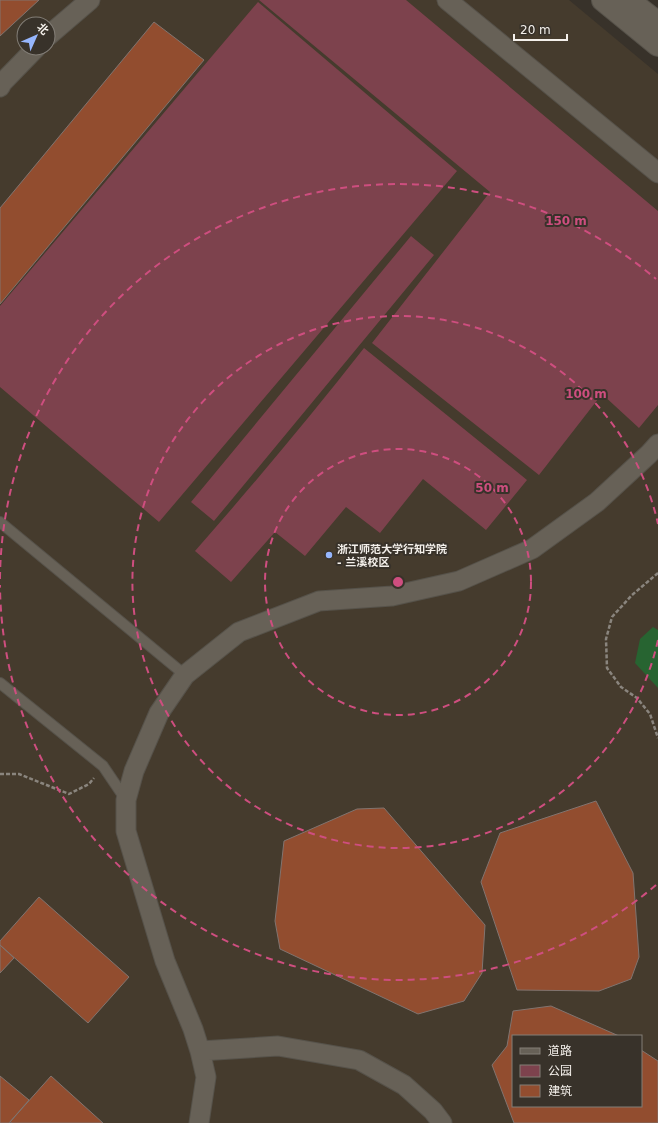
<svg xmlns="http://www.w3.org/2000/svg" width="658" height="1123" viewBox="0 0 658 1123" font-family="'DejaVu Sans','Noto Sans SC',sans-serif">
	<rect width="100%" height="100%" fill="#38322a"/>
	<!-- built -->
	<path fill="#453b2d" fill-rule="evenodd" d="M 0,0 L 569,0 L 658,74 L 658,1123 L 0,1123 ZM 24,24 L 48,24 L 48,48 L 24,48 ZM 513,1036 L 641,1036 L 641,1106 L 513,1106 Z"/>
	<!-- green -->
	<path fill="#7d424d" d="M 259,0 L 406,0 L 658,211 L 658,405 L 639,428 L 602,394 L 539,475 L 372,343 L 490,192 Z
		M 258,2 L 457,171 L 159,522 L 0,387 L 0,306 Z
		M 411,236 L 434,255 L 214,521 L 191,502 Z
		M 364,348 L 527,480 L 486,530 L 423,479 L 380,533 L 346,507 L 305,556 L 275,532 L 231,582 L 195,551 C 253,485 310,417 364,348 Z"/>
	<!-- water -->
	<path fill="#276431" d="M 653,627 L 658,630 L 658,688 L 635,663 L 640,639 Z"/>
	<!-- building -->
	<path fill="#924d2f" stroke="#81746f" d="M 0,0 L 39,0 L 0,36 Z
		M 154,22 L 204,60 L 0,304 L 0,208 Z
		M 596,801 L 633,873 L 639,957 L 631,979 L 599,991 L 517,990 L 481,882 L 500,833 Z
		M 384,808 L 485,925 L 482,973 L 464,1001 L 418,1014 L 280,949 L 275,921 L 284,841 L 357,809 Z
		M 39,897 L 129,977 L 88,1023 L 0,945 L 0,941 Z
		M 0,945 L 14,958 L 0,973 Z
		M 551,1006 L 619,1036 L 513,1036 L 513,1106 L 641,1106 L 641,1050 L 658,1061 L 658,1123 L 514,1123 L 492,1065 L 507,1046 L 513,1011 Z
		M 0,1076 L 29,1100 L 9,1123 L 0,1123 Z
		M 51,1076 L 103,1123 L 12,1123 L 10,1122 Z"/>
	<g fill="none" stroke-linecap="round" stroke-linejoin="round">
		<defs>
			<path id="lane" d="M 0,522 L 185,675
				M 0,683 L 103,766 L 126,800"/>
			<path id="street" d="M 447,0 L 658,173
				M 48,36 L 90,0
				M 0,87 L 2,83 L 36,48
				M 200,1051 L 278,1046 L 359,1060 L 404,1085 L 433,1111 L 442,1123
				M 199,1123 L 206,1077 L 200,1051 L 193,1029 L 165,961 L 126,831 L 126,800 L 134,771 L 159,713 L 185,675 L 239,632 L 319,601 L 392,596 L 459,581 L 532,549 L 597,502 L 649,454 L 658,444"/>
			<path id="secondary" d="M 603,0 L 658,45
				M 628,0 L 658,23"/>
		</defs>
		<!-- lane casing -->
		<use href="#lane" stroke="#56524a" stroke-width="12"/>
		<!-- street casing -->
		<use href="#street" stroke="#56524a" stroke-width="21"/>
		<!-- secondary casing -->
		<use href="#secondary" stroke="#56524a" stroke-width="24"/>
		<!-- path -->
		<path stroke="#8a857e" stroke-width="2.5" stroke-dasharray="4 2" stroke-linecap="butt" d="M 658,573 L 632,595 L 612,617 L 606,639 L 607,668 L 621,687 L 637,698 L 650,714 L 658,738
			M 0,774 L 19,774 L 69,794 L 89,784 L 94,778"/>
		<!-- lane -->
		<use href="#lane" stroke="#676157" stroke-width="10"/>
		<!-- street -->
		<use href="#street" stroke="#676157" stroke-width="19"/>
		<!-- secondary -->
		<use href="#secondary" stroke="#676157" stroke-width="22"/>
	</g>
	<!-- distance rings -->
	<g fill="none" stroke="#ce4e7f" stroke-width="2" stroke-dasharray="7 5">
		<circle cx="398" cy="582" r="133"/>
		<path d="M658 640A266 266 0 1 1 658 524"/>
		<path d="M656 885A398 398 0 0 1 0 585M0 579A398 398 0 0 1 656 279"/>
	</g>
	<!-- markers -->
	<circle fill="#96b6fd" stroke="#38322a" stroke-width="1.5" cx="329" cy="555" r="4"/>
	<g text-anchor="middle" stroke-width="4" stroke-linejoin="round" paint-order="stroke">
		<!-- poi labels -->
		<g font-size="11" font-weight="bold" fill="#f4f0eb" stroke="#38322a" text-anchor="start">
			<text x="337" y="553">浙江师范大学行知学院<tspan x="337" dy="13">- 兰溪校区</tspan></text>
		</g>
	</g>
	<circle cx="398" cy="582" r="6" fill="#ce4e7f" stroke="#38322a" stroke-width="2"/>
	<g font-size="12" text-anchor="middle" font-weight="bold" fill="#ce4e7f" stroke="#38322a" stroke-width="4" stroke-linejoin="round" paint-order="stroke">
		<text x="566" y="225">150 m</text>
		<text x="586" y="398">100 m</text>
		<text x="492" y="492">50 m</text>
	</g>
	<!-- legend -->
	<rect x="512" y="1035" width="130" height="72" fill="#38322a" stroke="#837e77"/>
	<rect x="520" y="1048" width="20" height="6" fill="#676157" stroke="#837e77"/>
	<text x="548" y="1055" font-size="12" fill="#f4f0eb">道路</text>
	<rect x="520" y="1065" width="20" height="12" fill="#7d424d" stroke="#837e77"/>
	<text x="548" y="1075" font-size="12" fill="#f4f0eb">公园</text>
	<rect x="520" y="1085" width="20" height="12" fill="#924d2f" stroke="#837e77"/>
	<text x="548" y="1095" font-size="12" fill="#f4f0eb">建筑</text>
	<!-- north arrow -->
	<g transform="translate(36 36) rotate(45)"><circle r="19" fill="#38322a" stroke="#837e77"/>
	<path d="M0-3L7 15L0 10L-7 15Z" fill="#96b6fd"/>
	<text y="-6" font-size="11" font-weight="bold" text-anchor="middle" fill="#f4f0eb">北</text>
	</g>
	<!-- scale -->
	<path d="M514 34v6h53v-6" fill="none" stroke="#f4f0eb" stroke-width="2"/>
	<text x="520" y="34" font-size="12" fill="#f4f0eb" stroke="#38322a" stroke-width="3" paint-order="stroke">20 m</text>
</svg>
